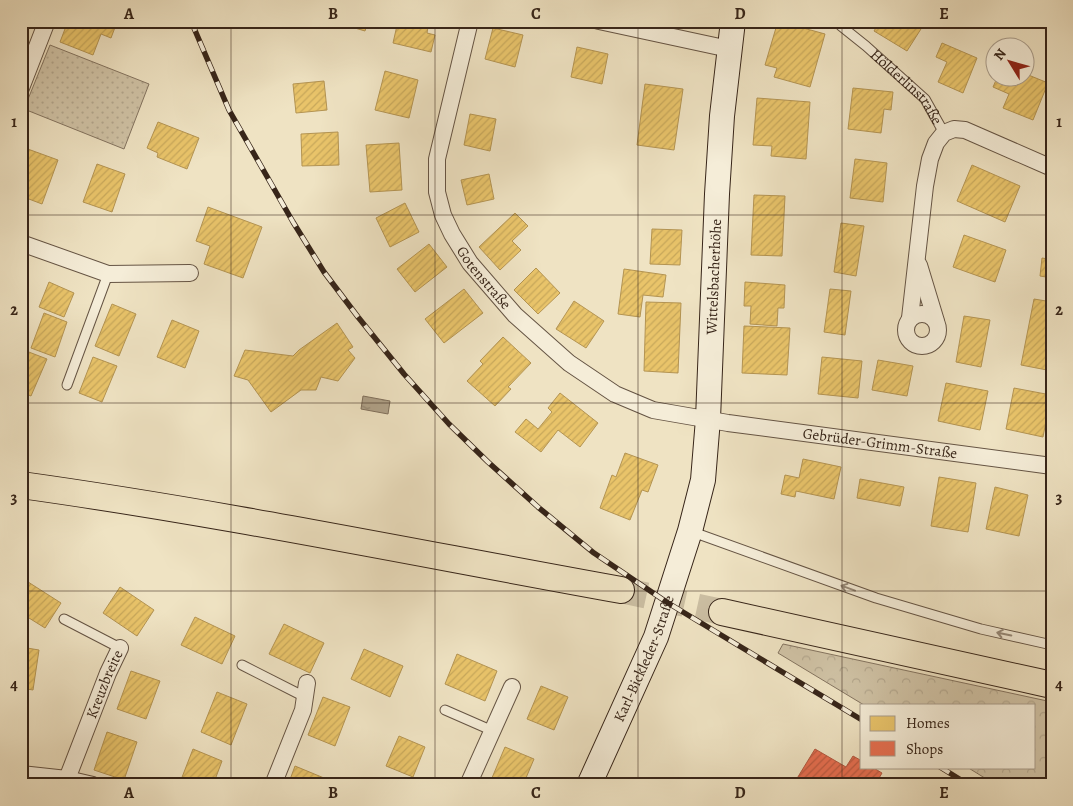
<svg xmlns="http://www.w3.org/2000/svg" width="1073" height="806" viewBox="0 0 1073 806" font-family="Alegreya,serif">
	<defs>
		<pattern id="grass-dots" width="8" height="8" patternUnits="userSpaceOnUse" patternTransform="scale(1.25)"><rect width="8" height="8" fill="#d0c3a6"/><path d="M2 2h.1M6 6h.1" fill="none" stroke="#b3a78e" stroke-width="1.8" stroke-linecap="round"/></pattern>
		<pattern id="forest-crowns" width="20" height="18" patternUnits="userSpaceOnUse" patternTransform="scale(1.25)"><rect width="20" height="18" fill="#d0c3a6"/><path d="M2 6a3 3 0 1 1 6 0M12 15a3 3 0 1 1 6 0" fill="none" stroke="#b3a78e"/></pattern>
		<pattern id="water-ripples" width="26" height="14" patternUnits="userSpaceOnUse" patternTransform="scale(1.25)"><rect width="26" height="14" fill="#b0a289"/><path d="M2 4q2-2 4 0t4 0M15 11q2-2 4 0t4 0" fill="none" stroke="#90846f"/></pattern>
		<pattern id="homes-hatch" width="6" height="6" patternUnits="userSpaceOnUse" patternTransform="scale(1.25)"><rect width="6" height="6" fill="#e9c46a"/><path d="M-1 1l2-2M0 6l6-6M5 7l2-2" fill="none" stroke="#c8a85b"/></pattern>
		<pattern id="shops-hatch" width="6" height="6" patternUnits="userSpaceOnUse" patternTransform="scale(1.25)"><rect width="6" height="6" fill="#e76f51"/><path d="M-1 1l2-2M0 6l6-6M5 7l2-2" fill="none" stroke="#bc5b42"/></pattern>
	</defs>
	<rect width="100%" height="100%" fill="#efe3c3"/>
	<filter id="stains"><feTurbulence type="fractalNoise" baseFrequency=".004" numOctaves="4"/><feColorMatrix values="0 0 0 0 .2 0 0 0 0 .09 0 0 0 0 .02 0 0 0 .5 -.17"/></filter>
	<radialGradient id="worn" r=".72"><stop offset=".6" stop-color="#630" stop-opacity="0"/><stop offset="1" stop-color="#630" stop-opacity=".3"/></radialGradient>
	<!-- grass -->
	<path fill="url(#grass-dots)" stroke="#847460" d="M 50,45 L 149,84 L 124,149 L 24,109 Z"/>
	<!-- forest -->
	<path fill="url(#forest-crowns)" stroke="#847460" d="M 783,644 L 1052,702 L 1052,785 L 996,785 L 967,767 L 1034,767 L 1034,705 L 864,705 L 778,653 Z"/>
	<!-- water -->
	<path fill="url(#water-ripples)" stroke="#80705c" d="M 363,396 L 390,401 L 388,414 L 361,409 Z"/>
	<!-- homes -->
	<path fill="url(#homes-hatch)" stroke="#b49452" d="M 68,21 L 116,21 L 117,22 L 111,38 L 101,34 L 93,55 L 60,42 Z
		M 285,21 L 300,21 L 299,25 Z
		M 331,21 L 368,21 L 365,31 Z
		M 398,21 L 429,21 L 427,33 L 435,35 L 431,52 L 393,43 Z
		M 778,21 L 825,34 L 810,87 L 774,77 L 777,68 L 765,65 Z
		M 880,21 L 926,21 L 907,51 L 874,31 Z
		M 493,28 L 523,35 L 515,67 L 485,59 Z
		M 942,43 L 977,58 L 963,93 L 938,82 L 947,62 L 936,57 Z
		M 577,47 L 608,54 L 602,84 L 571,77 Z
		M 385,71 L 418,80 L 409,118 L 375,110 Z
		M 1026,74 L 1048,83 L 1033,120 L 1003,108 L 1009,94 L 993,87 L 997,78 L 1026,78 Z
		M 324,81 L 327,110 L 296,113 L 293,84 Z
		M 645,84 L 683,89 L 674,150 L 637,145 Z
		M 853,88 L 893,92 L 891,110 L 884,109 L 881,133 L 848,129 Z
		M 757,98 L 810,102 L 806,159 L 771,156 L 772,146 L 753,145 Z
		M 470,114 L 496,119 L 490,151 L 464,145 Z
		M 158,122 L 199,138 L 187,169 L 157,157 L 158,153 L 147,148 Z
		M 338,132 L 339,165 L 302,166 L 301,134 Z
		M 399,143 L 402,190 L 370,192 L 366,145 Z
		M 25,148 L 58,160 L 42,204 L 21,196 L 21,158 Z
		M 855,159 L 887,163 L 883,202 L 850,198 Z
		M 97,164 L 125,174 L 112,212 L 83,202 Z
		M 972,165 L 1020,186 L 1005,222 L 957,201 Z
		M 489,174 L 494,199 L 467,205 L 461,180 Z
		M 754,195 L 785,196 L 782,256 L 751,255 Z
		M 405,203 L 419,232 L 390,247 L 376,218 Z
		M 208,207 L 262,227 L 243,278 L 204,264 L 210,246 L 196,241 Z
		M 515,213 L 528,226 L 512,241 L 521,250 L 500,270 L 479,247 Z
		M 841,223 L 864,226 L 856,276 L 834,272 Z
		M 652,229 L 682,230 L 680,265 L 650,264 Z
		M 1052,231 L 1052,278 L 1040,276 L 1042,258 L 1048,259 Z
		M 964,235 L 1006,250 L 995,282 L 953,267 Z
		M 429,244 L 447,267 L 415,292 L 397,269 Z
		M 21,264 L 25,265 L 21,277 Z
		M 536,268 L 560,293 L 538,314 L 514,290 Z
		M 624,269 L 666,275 L 663,297 L 643,295 L 640,317 L 618,314 Z
		M 49,282 L 74,293 L 64,317 L 39,307 Z
		M 745,282 L 785,285 L 784,308 L 778,308 L 777,326 L 750,324 L 751,306 L 744,306 Z
		M 464,289 L 483,313 L 444,343 L 425,319 Z
		M 830,289 L 851,291 L 845,335 L 824,332 Z
		M 1034,299 L 1052,302 L 1052,354 L 1050,354 L 1047,370 L 1021,365 Z
		M 574,301 L 604,321 L 586,348 L 556,329 Z
		M 646,302 L 681,303 L 678,373 L 644,371 Z
		M 112,304 L 136,314 L 119,356 L 95,346 Z
		M 44,313 L 67,322 L 55,357 L 31,348 Z
		M 964,316 L 990,320 L 981,367 L 956,362 Z
		M 172,320 L 199,331 L 185,368 L 157,357 Z
		M 337,323 L 353,347 L 348,350 L 355,358 L 338,381 L 321,377 L 316,390 L 301,390 L 271,412 L 248,380 L 234,376 L 245,350 L 293,356 L 299,350 Z
		M 744,326 L 790,328 L 787,375 L 742,373 Z
		M 503,337 L 531,363 L 508,387 L 511,389 L 495,406 L 467,381 L 483,364 L 480,361 Z
		M 21,349 L 47,359 L 31,396 L 21,392 Z
		M 93,357 L 117,366 L 102,402 L 79,393 Z
		M 822,357 L 862,361 L 858,398 L 818,394 Z
		M 878,360 L 913,366 L 907,396 L 872,390 Z
		M 946,383 L 988,391 L 980,430 L 938,421 Z
		M 1014,388 L 1051,395 L 1043,437 L 1006,429 Z
		M 560,393 L 598,423 L 580,447 L 558,430 L 541,452 L 515,432 L 526,419 L 538,429 L 552,412 L 548,408 Z
		M 625,453 L 658,465 L 648,492 L 642,490 L 630,520 L 600,508 L 612,475 L 616,477 Z
		M 803,459 L 841,467 L 834,499 L 796,491 L 795,497 L 781,494 L 785,475 L 799,478 Z
		M 939,477 L 976,483 L 968,532 L 931,526 Z
		M 860,479 L 904,487 L 900,506 L 857,498 Z
		M 995,487 L 1028,495 L 1019,536 L 986,529 Z
		M 1052,525 L 1052,545 L 1047,544 Z
		M 25,580 L 61,603 L 45,628 L 21,613 L 21,586 Z
		M 120,587 L 154,610 L 137,636 L 103,613 Z
		M 195,617 L 235,636 L 222,664 L 181,645 Z
		M 284,624 L 324,643 L 310,673 L 269,654 Z
		M 21,647 L 39,650 L 33,690 L 21,688 Z
		M 364,649 L 403,666 L 390,697 L 351,679 Z
		M 457,654 L 497,671 L 485,701 L 445,684 Z
		M 131,671 L 160,681 L 146,719 L 117,709 Z
		M 541,686 L 568,697 L 554,730 L 527,719 Z
		M 217,692 L 247,704 L 231,745 L 201,732 Z
		M 323,697 L 350,707 L 335,746 L 308,735 Z
		M 21,720 L 27,721 L 21,756 Z
		M 107,732 L 137,742 L 124,780 L 94,770 Z
		M 399,736 L 425,747 L 413,777 L 386,766 Z
		M 505,747 L 534,759 L 523,785 L 489,785 Z
		M 193,749 L 222,761 L 213,785 L 179,785 Z
		M 295,766 L 324,778 L 321,785 L 288,785 Z"/>
	<!-- shops -->
	<path fill="url(#shops-hatch)" stroke="#b25940" d="M 815,749 L 846,767 L 853,756 L 862,761 L 862,767 L 872,767 L 882,773 L 875,785 L 793,785 Z"/>
	<g fill="none" stroke-linecap="round" stroke-linejoin="round">
		<!-- primary-tunnel -->
		<path stroke="#cabda1" stroke-width="26" stroke-dasharray="26 13" stroke-linecap="butt" d="M 621,590 L 722,612"/>
		<defs>
			<g id="lane">
				<path id="s1" d="M 841,26 L 866,46 L 925,99 L 944,133"/>
				<path d="M 67,385 L 108,274"/>
				<path d="M 690,531 L 876,598 L 981,629 L 1052,645"/>
				<path d="M 64,619 L 120,648"/>
				<path d="M 242,665 L 305,697"/>
				<path d="M 445,710 L 493,731"/>
			</g>
			<g id="street">
				<path id="s2" d="M 470,21 L 437,159 L 437,192 L 443,215 L 452,234 L 470,263 L 515,315 L 569,363 L 615,394 L 653,410 L 728,423 L 1052,466"/>
				<path d="M 599,21 L 729,49"/>
				<path d="M 21,88 L 47,21"/>
				<path d="M 21,243 L 108,274 L 190,273"/>
				<path d="M 919,265 L 936,321"/>
				<circle cx="922" cy="330" r="16"/>
				<path d="M 910,318 L 925,186 L 930,159 L 936,143 L 944,133 L 954,129 L 965,130 L 1052,168"/>
				<path d="M 21,774 L 67,779 L 93,785"/>
				<path id="s3" d="M 67,779 L 108,673 L 120,648"/>
				<path d="M 273,785 L 303,710 L 307,683"/>
				<path d="M 468,785 L 512,687"/>
			</g>
			<g id="secondary">
				<path id="s4" d="M 589,785 L 656,637 L 690,531 L 703,480 L 708,419 L 717,194 L 722,116 L 733,21"/>
			</g>
			<path id="primary" d="M 21,485 C 222,513 421,554 621,590
				M 722,612 L 1052,685"/>
		</defs>
		<!-- lane casing -->
		<use href="#lane" stroke="#655444" stroke-width="11"/>
		<!-- street casing -->
		<use href="#street" stroke="#655444" stroke-width="18"/>
		<!-- secondary casing -->
		<use href="#secondary" stroke="#372519" stroke-width="26"/>
		<!-- primary casing -->
		<use href="#primary" stroke="#372519" stroke-width="28"/>
		<!-- lane -->
		<use href="#lane" stroke="#f5edd8" stroke-width="9"/>
		<!-- street -->
		<use href="#street" stroke="#f5edd8" stroke-width="16"/>
		<!-- secondary -->
		<use href="#secondary" stroke="#f5edd8" stroke-width="24"/>
		<!-- primary -->
		<use href="#primary" stroke="#efe3c3" stroke-width="26"/>
		<defs>
			<path id="rail" d="M 191,21 L 229,110 L 293,222 L 324,272 L 358,317 L 404,374 L 449,424 L 488,462 L 538,507 L 594,553 L 668,603 L 862,720
				M 940,767 L 969,785"/>
		</defs>
		<!-- rail casing -->
		<use href="#rail" stroke="#372519" stroke-width="5.5"/>
		<!-- rail -->
		<use href="#rail" stroke="#f5edd8" stroke-width="4" stroke-dasharray="11" stroke-linecap="butt"/>
	</g>
	<!-- one-way arrows -->
	<defs><path id="oneway-shaft" d="M-6 0H5M1.5-3L5.5 0L1.5 3" fill="none" stroke-width="1.6" stroke-linecap="round" stroke-linejoin="round" transform="scale(1.25)"/></defs>
	<g stroke="#968978">
		<use href="#oneway-shaft" transform="translate(848 588) rotate(-160)"/>
		<use href="#oneway-shaft" transform="translate(1004 634) rotate(-168)"/>
	</g>
	<!-- grid -->
	<path fill="none" stroke="#372519" stroke-width="1" stroke-opacity="0.55" d="M 231,21 L 231,785M 435,21 L 435,785M 638,21 L 638,785M 842,21 L 842,785M 21,215 L 1052,215M 21,403 L 1052,403M 21,591 L 1052,591"/>
	<g text-anchor="middle" stroke-width="5" stroke-linejoin="round" paint-order="stroke">
		<!-- street labels -->
		<g font-size="15" fill="#372519" stroke="#f5edd8">
			<text dy="5" stroke="none"><textPath href="#s1" startOffset="90">Hölderlinstraße</textPath></text>
			<text dy="5" stroke="none"><textPath href="#s4" startOffset="530">Wittelsbacherhöhe</textPath></text>
			<text dy="5" stroke="none"><textPath href="#s2" startOffset="274">Gotenstraße</textPath></text>
			<text dy="5" stroke="none"><textPath href="#s2" startOffset="721">Gebrüder-Grimm-Straße</textPath></text>
			<text dy="5" stroke="none"><textPath href="#s4" startOffset="138">Karl-Bickleder-Straße</textPath></text>
			<text dy="5" stroke="none"><textPath href="#s3" startOffset="102">Kreuzbreite</textPath></text>
		</g>
	</g>
	<!-- margin -->
	<rect width="1073" height="806" fill="none" stroke="#efe3c3" stroke-width="55"/>
	<!-- legend -->
	<rect x="860" y="704" width="175" height="65" fill="#f5edd8" stroke="#a99d8c"/>
	<rect x="870" y="716" width="25" height="15" fill="#e9c46a" stroke="#a99d8c"/>
	<text x="906" y="728" font-size="15" fill="#372519">Homes</text>
	<rect x="870" y="741" width="25" height="15" fill="#e76f51" stroke="#a99d8c"/>
	<text x="906" y="754" font-size="15" fill="#372519">Shops</text>
	<!-- north arrow -->
	<g transform="translate(1010 62) rotate(307)"><circle r="24" fill="#f5edd8" stroke="#a99d8c"/>
	<path d="M0-4L9 19L0 12L-9 19Z" fill="#8f2418"/>
	<text y="-8" font-size="14" font-weight="bold" text-anchor="middle" fill="#372519">N</text>
	</g>
	<rect x="28" y="28" width="1018" height="750" fill="none" stroke="#372519" stroke-width="2"/>
	<g font-size="16" text-anchor="middle" font-weight="bold" fill="#372519">
		<text x="129" y="19">A</text>
		<text x="333" y="19">B</text>
		<text x="536" y="19">C</text>
		<text x="740" y="19">D</text>
		<text x="944" y="19">E</text>
		<text x="14" y="127">1</text>
		<text x="1059" y="127">1</text>
		<text x="14" y="315">2</text>
		<text x="1059" y="315">2</text>
		<text x="14" y="503">3</text>
		<text x="1059" y="503">3</text>
		<text x="14" y="690">4</text>
		<text x="1059" y="690">4</text>
		<text x="129" y="798">A</text>
		<text x="333" y="798">B</text>
		<text x="536" y="798">C</text>
		<text x="740" y="798">D</text>
		<text x="944" y="798">E</text>
	</g>
	<rect width="100%" height="100%" filter="url(#stains)"/>
	<rect width="100%" height="100%" fill="url(#worn)"/>
</svg>
